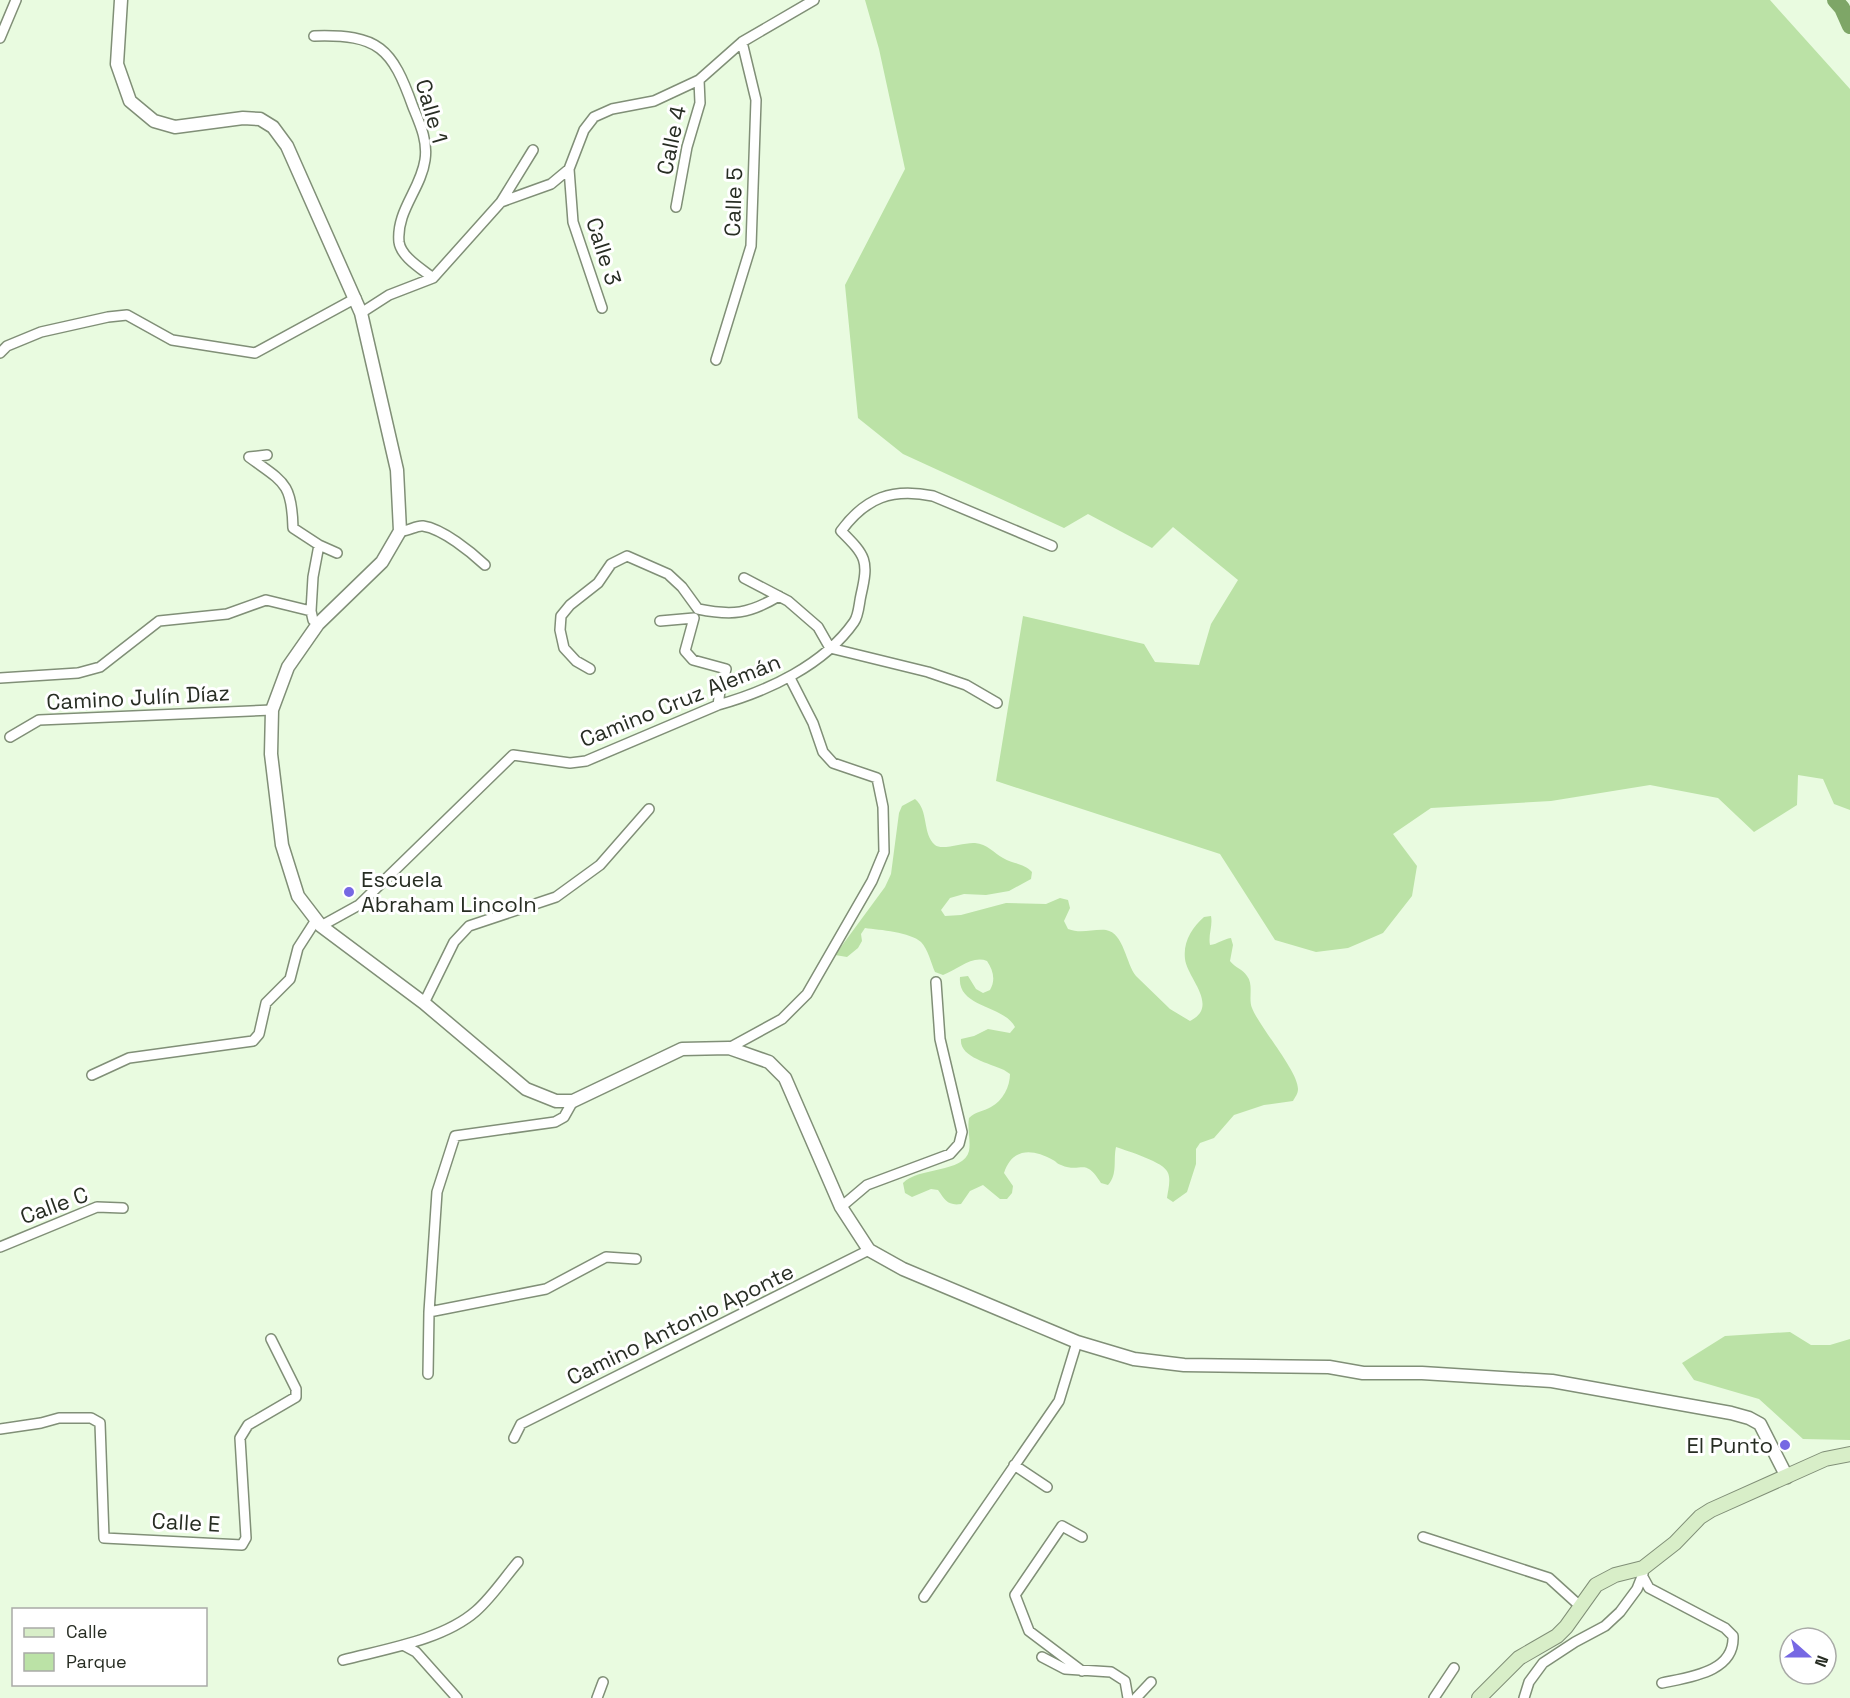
<svg xmlns="http://www.w3.org/2000/svg" width="1850" height="1698" viewBox="0 0 1850 1698" font-family="'Space Grotesk',sans-serif">
	<rect width="100%" height="100%" fill="#e9fbe0"/>
	<!-- green -->
	<path fill="#bbe2a6" d="M 865,0 L 1770,0 L 1850,89 L 1850,810 L 1834,804 L 1823,779 L 1798,775 L 1797,805 L 1754,832 L 1718,798 L 1650,785 L 1551,801 L 1431,808 L 1393,834 L 1417,866 L 1412,896 L 1383,933 L 1348,948 L 1316,952 L 1275,940 L 1220,854 L 996,781 L 1023,616 L 1144,644 L 1155,662 L 1199,665 L 1211,624 L 1238,580 L 1173,527 L 1152,548 L 1088,514 L 1064,528 L 903,454 L 858,418 L 845,285 L 905,169 L 879,49 Z
		M 915,799 C 929,810 922,834 935,845 C 942,851 964,842 975,843 C 987,844 994,853 1003,858 C 1013,864 1024,863 1032,872 L 1031,879 L 1009,891 L 986,895 L 964,894 L 950,898 L 941,910 L 945,916 L 961,915 L 1006,903 L 1046,904 L 1060,898 L 1068,900 L 1070,908 L 1064,921 L 1068,929 C 1081,934 1092,929 1106,930 C 1124,933 1126,964 1136,976 L 1170,1009 L 1190,1021 C 1220,1006 1187,978 1185,959 C 1183,941 1192,928 1204,917 L 1211,916 C 1213,926 1208,935 1210,945 C 1218,944 1223,939 1231,938 L 1233,945 L 1230,961 C 1235,968 1243,969 1247,976 C 1254,985 1248,998 1252,1008 C 1260,1028 1298,1071 1298,1089 C 1298,1094 1295,1097 1293,1101 L 1264,1105 L 1234,1115 L 1214,1138 L 1200,1143 L 1196,1149 L 1196,1164 L 1187,1192 L 1173,1202 L 1167,1198 C 1168,1190 1171,1180 1168,1173 C 1165,1162 1127,1151 1116,1147 C 1113,1160 1118,1174 1108,1185 L 1101,1183 C 1084,1156 1082,1174 1061,1165 C 1057,1164 1057,1162 1053,1160 C 1032,1148 1012,1148 1004,1173 L 1013,1186 L 1012,1193 L 1007,1199 L 1000,1199 L 983,1185 L 970,1191 L 961,1204 C 948,1206 945,1200 938,1190 L 931,1189 L 912,1197 L 905,1193 L 903,1183 C 918,1167 964,1173 969,1151 C 971,1141 967,1129 969,1118 C 976,1111 983,1112 991,1107 C 1003,1101 1010,1086 1010,1074 L 1004,1070 C 989,1063 959,1057 961,1039 L 974,1036 L 988,1029 L 1010,1033 L 1015,1027 C 1004,1005 957,1008 960,977 L 968,976 L 976,989 L 983,993 L 990,990 C 996,980 993,970 987,961 C 972,955 957,970 943,975 L 935,972 C 931,963 928,949 921,942 C 910,932 880,930 865,928 L 861,934 L 862,941 L 858,948 L 847,957 L 835,955 L 885,887 L 891,874 L 899,813 L 902,806 Z
		M 1790,1332 L 1811,1345 L 1830,1345 L 1850,1339 L 1850,1440 L 1803,1439 L 1759,1399 L 1694,1380 L 1682,1363 L 1725,1336 Z"/>
	<g fill="none" stroke-linecap="round" stroke-linejoin="round">
		<!-- river -->
		<path stroke="#7ea667" stroke-width="16" d="M 1835,0 L 1842,8 L 1850,26"/>
		<defs>
			<path id="minor" d="M 314,36 C 379,34 392,48 413,107 C 420,124 428,141 425,160 C 421,189 396,211 399,242 C 401,257 422,269 433,278
				M 0,38 L 16,0
				M 569,169 L 573,222 L 602,308
				M 501,202 L 533,150
				M 676,207 L 687,147 L 700,103 L 699,80
				M 361,313 L 389,295 L 433,278 L 501,202 L 551,184 L 569,169 L 584,130 L 594,117 L 612,109 L 654,101 L 699,80 L 742,42 L 814,0
				M 0,353 L 7,346 L 41,332 L 108,317 L 127,315 L 172,340 L 255,353 L 356,298
				M 716,360 L 751,246 L 756,100 L 742,42
				M 267,455 L 249,457 C 283,482 292,482 293,528 L 319,545 L 313,577 L 311,611
				M 400,531 C 408,532 416,525 423,526 C 443,529 471,552 485,565
				M 319,545 L 337,553
				M 744,578 L 788,601 L 818,627 L 830,648 L 928,672 L 966,685 L 997,703
				M 660,621 L 694,618 L 685,651 L 693,660 L 726,669 L 720,691 L 718,705
				M 590,669 L 576,661 L 564,648 L 560,630 L 561,616 L 570,605 L 598,583 L 611,564 L 627,556 L 668,574 L 682,587 L 698,609 C 732,616 749,614 779,596
				M 0,678 L 78,673 L 100,667 L 159,621 L 227,614 L 266,600 L 311,611 L 313,620 L 318,624
				M 10,737 L 39,720 L 272,710
				M 321,926 L 359,905 L 513,755 L 570,763 L 586,761 L 718,705 C 768,691 824,665 854,622 C 859,615 859,603 861,595 C 869,560 866,556 841,531 C 866,497 892,488 933,496 L 1052,546
				M 424,1003 L 454,942 L 469,926 L 556,897 L 600,865 L 649,809
				M 729,1048 L 782,1019 L 807,994 L 872,881 L 884,852 L 883,807 L 877,778 L 833,763 L 823,752 L 813,723 L 790,678
				M 92,1075 L 129,1058 L 253,1041 L 259,1034 L 266,1003 L 290,979 L 298,948 L 316,920
				M 841,1207 L 867,1185 L 950,1154 L 959,1144 L 962,1132 L 940,1039 L 936,982
				M 0,1247 L 97,1207 L 123,1208
				M 429,1312 L 546,1289 L 606,1257 L 636,1259
				M 428,1374 L 429,1312 L 437,1192 L 455,1136 L 555,1122 L 564,1117 L 573,1101
				M 0,1429 L 41,1423 L 59,1418 L 91,1418 L 100,1423 L 104,1538 L 242,1545 L 246,1538 L 240,1438 L 248,1425 L 296,1397 L 296,1389 L 271,1339
				M 514,1438 L 521,1424 L 869,1250
				M 1014,1465 L 1047,1487
				M 1423,1537 L 1549,1578 L 1581,1607
				M 1643,1577 L 1649,1588 L 1725,1628 L 1733,1636 C 1735,1672 1690,1677 1662,1683
				M 924,1597 L 1059,1401 L 1077,1342
				M 403,1645 L 416,1652 L 457,1698
				M 1042,1657 L 1065,1669 L 1111,1672 L 1125,1681 L 1128,1698
				M 343,1660 C 385,1649 443,1640 476,1611 C 492,1597 505,1577 518,1562
				M 1082,1671 L 1029,1631 L 1015,1595 L 1062,1526 L 1082,1537
				M 597,1698 L 603,1682
				M 1136,1698 L 1151,1682
				M 1434,1698 L 1454,1668
				M 1524,1698 L 1529,1682 L 1543,1663 L 1575,1642 L 1605,1626 L 1620,1612 L 1637,1589 L 1643,1574"/>
			<path id="tertiary" d="M 121,0 L 117,64 L 130,101 L 154,121 L 175,127 L 243,118 L 260,119 L 273,127 L 287,146 L 361,313 L 397,470 L 400,531 L 382,562 L 318,624 L 288,667 L 272,710 L 271,754 L 282,845 L 298,896 L 321,926 L 424,1003 L 526,1089 L 556,1101 L 573,1101 L 682,1049 L 729,1048 L 769,1062 L 785,1078 L 841,1207 L 869,1250 L 903,1269 L 1077,1342 L 1134,1359 L 1184,1365 L 1329,1367 L 1363,1373 L 1422,1373 L 1552,1381 L 1731,1413 L 1749,1418 L 1760,1424 L 1787,1477"/>
			<path id="secondary" d="M 1479,1698 L 1519,1658 L 1557,1636 L 1566,1627 L 1596,1585 L 1615,1575 L 1643,1568 L 1675,1543 L 1700,1517 L 1711,1510 L 1825,1459 L 1850,1454"/>
		</defs>
		<!-- minor casing -->
		<use href="#minor" stroke="#808f77" stroke-width="12"/>
		<!-- tertiary casing -->
		<use href="#tertiary" stroke="#808f77" stroke-width="15"/>
		<!-- secondary casing -->
		<use href="#secondary" stroke="#808f77" stroke-width="16"/>
		<!-- minor -->
		<use href="#minor" stroke="#fff" stroke-width="9"/>
		<!-- tertiary -->
		<use href="#tertiary" stroke="#fff" stroke-width="12"/>
		<!-- secondary -->
		<use href="#secondary" stroke="#d8eec8" stroke-width="14"/>
	</g>
	<!-- markers -->
	<g fill="#7668e3" stroke="#fff" stroke-width="2">
		<circle cx="349" cy="892" r="6"/>
		<circle cx="1785" cy="1445" r="6"/>
	</g>
	<g text-anchor="middle" stroke-width="6" stroke-linejoin="round" paint-order="stroke">
		<!-- street labels -->
		<g font-size="22" fill="#272d23" stroke="#fff">
			<text transform="translate(432 111) rotate(74)" y="8">Calle 1</text>
			<text transform="translate(671 140) rotate(-78)" y="8">Calle 4</text>
			<text transform="translate(733 202) rotate(-88)" y="8">Calle 5</text>
			<text transform="translate(604 251) rotate(72)" y="8">Calle 3</text>
			<text transform="translate(138 697) rotate(-3)" y="8">Camino Julín Díaz</text>
			<text transform="translate(680 700) rotate(-22)" y="8">Camino Cruz Alemán</text>
			<text transform="translate(54 1205) rotate(-20)" y="8">Calle C</text>
			<text transform="translate(680 1324) rotate(-26)" y="8">Camino Antonio Aponte</text>
			<text transform="translate(186 1522) rotate(3)" y="8">Calle E</text>
		</g>
		<!-- poi labels -->
		<g font-size="22" fill="#272d23" stroke="#fff" text-anchor="start">
			<text x="361" y="887">Escuela<tspan x="361" dy="25">Abraham Lincoln</tspan></text>
			<text x="1773" y="1453" text-anchor="end">El Punto</text>
		</g>
	</g>
	<!-- legend -->
	<rect x="12" y="1608" width="195" height="78" fill="#ffffff" stroke="#a9aba7" stroke-width="1.5"/>
	<rect x="24" y="1628" width="30" height="9" fill="#d8eec8" stroke="#a9aba7" stroke-width="1.5"/>
	<text x="66" y="1638" font-size="18" fill="#272d23">Calle</text>
	<rect x="24" y="1653" width="30" height="18" fill="#bbe2a6" stroke="#a9aba7" stroke-width="1.5"/>
	<text x="66" y="1668" font-size="18" fill="#272d23">Parque</text>
	<!-- north arrow -->
	<g transform="translate(1808 1656) rotate(111)"><circle r="28" fill="#ffffff" stroke="#a9aba7" stroke-width="1.5"/>
	<path d="M0-4.5L10 22L0 15L-10 22Z" fill="#7668e3"/>
	<text y="-9" font-size="16" font-weight="bold" text-anchor="middle" fill="#272d23">N</text>
	</g>
</svg>
